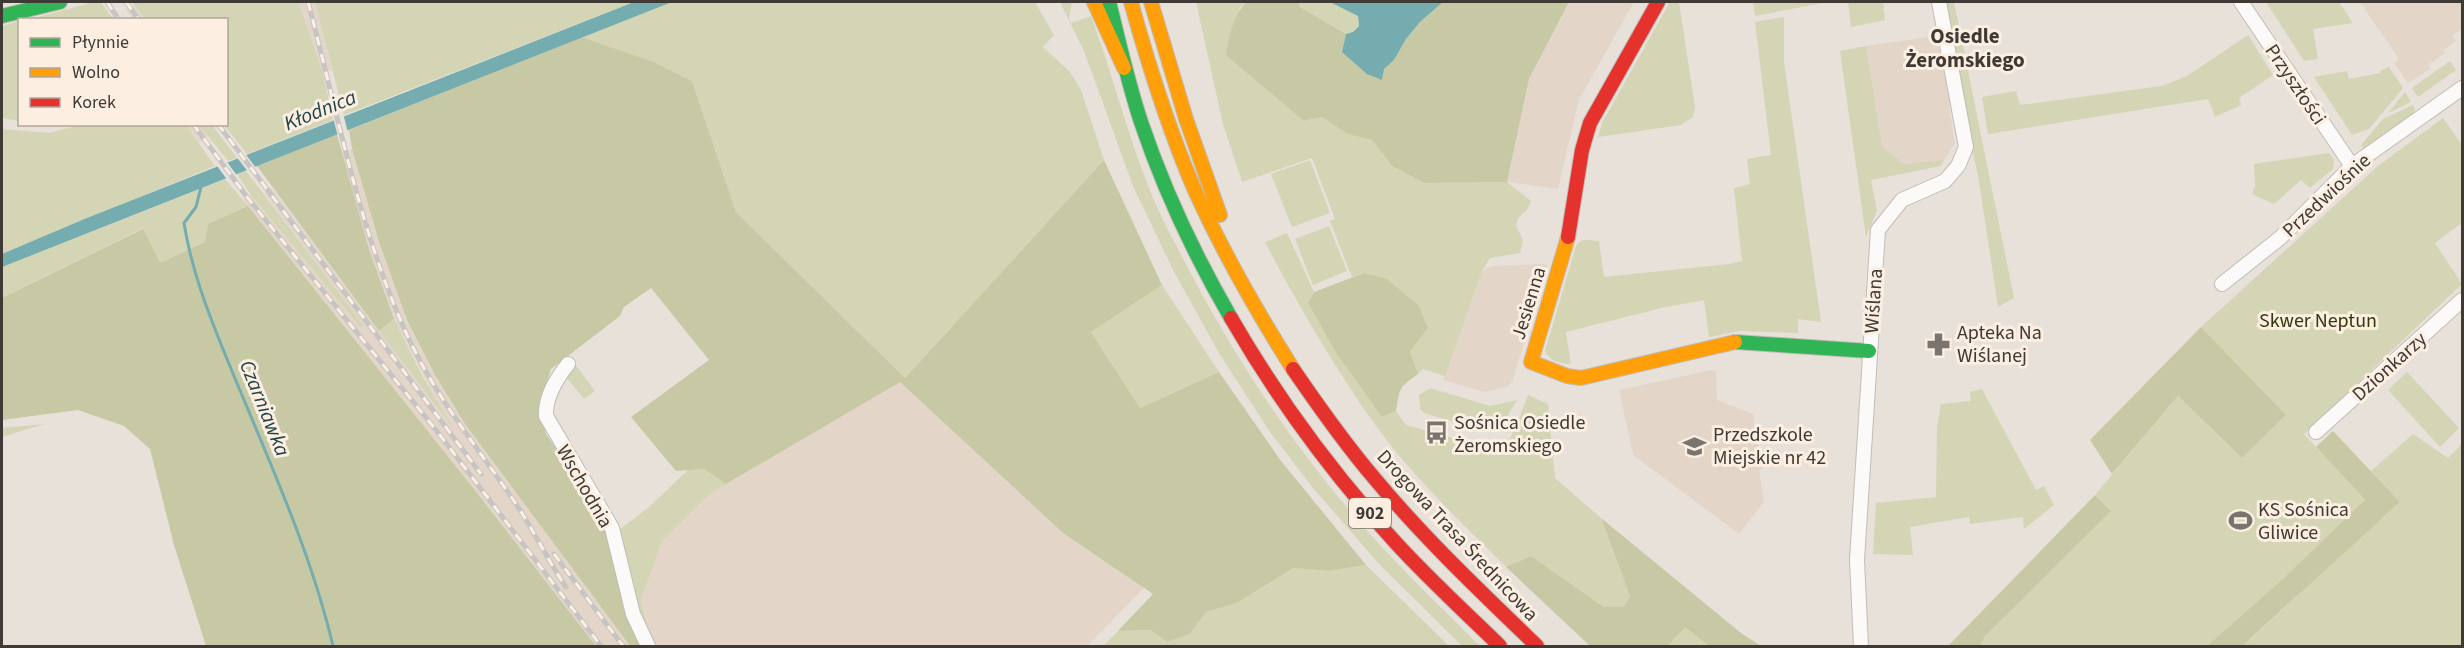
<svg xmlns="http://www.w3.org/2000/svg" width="2464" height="648" viewBox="0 0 2464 648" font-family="'Source Sans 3',sans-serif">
	<rect width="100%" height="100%" fill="#e8e1da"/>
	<!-- built -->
	<path fill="#e3d6c9" d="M 298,2 L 315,2 L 332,70 L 323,72 Z
		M 1569,2 L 1634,2 L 1579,100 L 1558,189 L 1507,182 L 1529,79 Z
		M 2360,2 L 2462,2 L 2462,29 L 2452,36 L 2456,41 L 2443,50 L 2445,53 L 2428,65 L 2430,69 L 2408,83 L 2394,63 L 2399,59 Z
		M 134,5 L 145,19 L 133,19 L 125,9 Z
		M 1928,37 L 1939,48 L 1951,102 L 1949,106 L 1955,143 L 1944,160 L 1904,164 L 1882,146 L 1866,46 Z
		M 186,125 L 199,125 L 208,136 L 199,143 Z
		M 352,149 L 379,242 L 407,320 L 435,375 L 465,424 L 630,646 L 596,646 L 474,489 L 243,200 L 251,195 L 361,328 L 363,326 L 264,193 L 272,188 L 449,424 L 394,319 L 369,249 L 342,152 Z
		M 1542,264 L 1547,265 L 1513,380 L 1509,386 L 1485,392 L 1443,380 L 1482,271 L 1493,266 Z
		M 1712,370 L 1716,372 L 1717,400 L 1753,414 L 1762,469 L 1759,470 L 1764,502 L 1739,534 L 1633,455 L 1619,390 Z
		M 900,381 L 1063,533 L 1145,587 L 1087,646 L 653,646 L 641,600 L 662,541 L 711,493 Z"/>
	<!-- green -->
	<path fill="#d3d5b5" d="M 94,2 L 101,2 L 113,19 L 27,20 Z
		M 132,2 L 298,2 L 323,72 L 333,120 L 247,154 L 224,125 L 226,124 L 226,20 L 145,19 Z
		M 315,2 L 634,2 L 344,115 Z
		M 672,2 L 1035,2 L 1054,35 L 1043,47 L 1070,72 L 1081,90 L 1104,160 L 905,378 L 736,212 L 692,81 L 654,62 L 582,37 Z
		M 1060,2 L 1072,2 L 1069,18 L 1071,23 L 1091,16 C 1111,70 1125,126 1146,180 C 1157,211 1174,241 1189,270 C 1241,369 1305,464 1381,546 C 1413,581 1447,613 1480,646 L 1462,646 L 1380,565 L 1313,488 L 1270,432 L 1219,353 L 1173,270 L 1133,186 L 1084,51 Z
		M 1196,2 L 1246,2 L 1239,9 L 1281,100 L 1304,121 L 1322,117 L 1348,133 L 1372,140 L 1392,166 L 1424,183 L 1507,182 L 1531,201 L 1527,210 L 1518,218 L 1516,226 L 1523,240 L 1520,253 L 1490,258 L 1482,271 L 1445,376 L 1423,369 L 1418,374 L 1410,352 L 1428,328 L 1364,273 L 1352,277 L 1330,221 L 1335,219 L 1312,158 L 1242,182 L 1223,124 Z
		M 1299,2 L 1330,2 L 1358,15 L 1359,26 L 1353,32 L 1346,34 L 1300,7 Z
		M 1670,2 L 1679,2 L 1695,107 L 1693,117 L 1681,125 L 1598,137 L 1602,123 Z
		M 1753,2 L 1828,2 L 1755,16 Z
		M 1848,2 L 1883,2 L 1885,20 L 1851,27 Z
		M 1943,2 L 1954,2 L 2014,298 L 1998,307 L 1978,175 L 1970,142 Z
		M 2266,2 L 2339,2 L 2353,23 L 2313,29 L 2318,59 L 2304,61 Z
		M 1784,17 L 1784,62 L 1821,322 L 1798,319 L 1798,333 L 1740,331 L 1709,337 L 1704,300 L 1662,308 L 1566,332 L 1571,364 C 1559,363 1551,362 1545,351 L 1576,246 C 1583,237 1588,240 1599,241 L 1604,277 L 1729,264 L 1742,261 L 1734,188 L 1750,184 L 1747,159 L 1771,155 L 1755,22 Z
		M 19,21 L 19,121 L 2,118 L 2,26 Z
		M 2248,35 L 2273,75 L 2239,98 L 2241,105 L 2215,117 L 2208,99 L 1988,134 L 1982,97 L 2016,91 L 2020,105 L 2162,86 L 2187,76 Z
		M 1866,46 L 1882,146 L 1904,164 L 1944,160 L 1941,166 L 1871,180 L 1877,211 L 1866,237 L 1840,51 Z
		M 2450,61 L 2456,70 L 2418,97 L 2412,88 Z
		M 2389,67 L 2403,88 L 2369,129 L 2352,135 L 2314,77 L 2347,71 L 2349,79 L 2380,73 L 2380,71 Z
		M 2405,92 L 2411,102 L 2388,113 Z
		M 2413,105 L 2415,109 L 2412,116 L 2366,151 L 2361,145 L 2383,119 Z
		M 2443,118 L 2462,145 L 2462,223 L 2435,243 L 2462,284 L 2304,434 L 2382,519 L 2400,502 L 2371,471 L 2413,434 L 2448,458 L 2462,444 L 2462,646 L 2242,646 L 2301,593 L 2286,576 L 2207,646 L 1980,646 L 1985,636 L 2110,510 L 2095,495 L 2178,396 L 2242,458 L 2286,415 L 2201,327 L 2378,166 Z
		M 79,125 L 186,125 L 215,166 L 2,254 L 2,129 L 50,133 Z
		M 199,125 L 212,125 L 237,158 L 228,161 Z
		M 2329,153 L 2334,160 L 2333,169 L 2310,188 L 2301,180 L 2274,204 L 2252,194 L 2255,187 L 2254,164 Z
		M 1310,160 L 1330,213 L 1292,227 L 1271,174 Z
		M 246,171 L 364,326 L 361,328 L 251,195 L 237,174 Z
		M 225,179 L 248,206 L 208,224 L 205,242 L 159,264 L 142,229 L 2,298 L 2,267 Z
		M 1329,226 L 1347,271 L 1313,285 L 1295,239 Z
		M 1287,233 L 1314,292 L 1308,303 L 1336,353 L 1382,417 L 1396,411 L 1406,425 L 1491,449 L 1506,445 L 1515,429 L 1528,395 L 1548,404 L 1555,478 L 1601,518 L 1630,596 L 1624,608 L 1604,607 L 1531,556 L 1506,567 C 1461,522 1413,477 1376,426 C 1334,367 1298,305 1265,242 Z
		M 1162,285 L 1219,372 L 1140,408 L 1091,332 Z
		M 394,319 L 423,377 L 454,430 L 379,331 Z
		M 575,364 L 595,391 L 584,399 L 565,376 L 570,368 Z
		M 2407,372 L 2459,428 L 2440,447 L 2388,390 Z
		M 1430,388 L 1490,406 L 1517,400 L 1502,425 L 1488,432 L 1424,413 L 1420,409 L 1419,395 Z
		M 1982,389 L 2036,490 L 2044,486 L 2054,505 L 2024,529 L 2023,517 L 1970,524 L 1969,517 L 1910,527 L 1913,555 L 1873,554 L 1876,503 L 1936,497 L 1937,427 L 1941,404 L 1971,401 L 1970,392 Z
		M 44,424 L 2,437 L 2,428 Z
		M 704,469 L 726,484 L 711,493 L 662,541 L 641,600 L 652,645 L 635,609 L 619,530 L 648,508 L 688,470 Z
		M 1366,565 L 1449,646 L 1103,646 L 1118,631 L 1152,630 L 1167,642 L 1190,634 L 1206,612 L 1237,603 L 1295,568 L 1328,571 Z
		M 1685,626 L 1709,646 L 1668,646 Z"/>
	<!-- forest -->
	<path fill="#c7c9a5" d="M 1246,2 L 1299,2 L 1300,7 L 1346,34 L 1342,52 L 1382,79 L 1384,69 L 1394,60 L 1406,39 L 1420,22 L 1443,2 L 1569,2 L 1529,79 L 1507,182 L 1424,183 L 1392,166 L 1372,140 L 1348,134 L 1322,117 L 1304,121 L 1226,55 C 1229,35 1233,17 1246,2 Z
		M 582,37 L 654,62 L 692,81 L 736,212 L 905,378 L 1104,160 L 1162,285 L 1091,332 L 1140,408 L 1219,372 L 1281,461 L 1366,565 L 1328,571 L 1294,568 L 1237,603 L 1206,612 L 1190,634 L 1167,642 L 1151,630 L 1118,631 L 1153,594 L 1063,533 L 900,382 L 726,484 L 704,469 L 676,471 L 631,417 L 709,360 L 651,288 L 624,307 L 620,316 L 551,369 L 541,402 L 546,434 L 592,502 L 610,538 L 643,646 L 630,646 L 465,424 L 435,375 L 407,320 L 379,242 L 352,149 L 349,130 Z
		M 337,134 L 369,249 L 394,319 L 379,331 L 257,166 Z
		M 248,206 L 474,489 L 596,646 L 206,646 L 174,545 L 150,449 L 124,426 L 78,410 L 2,420 L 2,298 L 143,229 L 160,263 L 205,242 L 208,224 Z
		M 1364,273 L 1387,279 L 1418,305 L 1428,328 L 1410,352 L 1418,374 C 1398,388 1400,388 1396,411 L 1382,417 L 1336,353 L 1308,303 L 1314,292 Z
		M 2201,327 L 2286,415 L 2242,458 L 2178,396 L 2112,474 L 2090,440 Z
		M 2333,431 L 2400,502 L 2242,646 L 2207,646 L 2286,576 L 2365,500 L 2316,447 Z
		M 2095,495 L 2111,511 L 1985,636 L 1980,646 L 1948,646 Z
		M 1601,518 L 1741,633 L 1761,646 L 1709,646 L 1685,627 L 1668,646 L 1590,646 L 1506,567 L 1531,556 L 1604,607 L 1624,607 L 1630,596 Z"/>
	<!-- water -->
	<path fill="#74acaf" d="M 634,2 L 672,2 L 2,267 L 2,254 L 87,218 Z
		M 1330,2 L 1443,2 L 1420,22 L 1406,39 L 1394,60 L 1384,69 L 1382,80 L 1367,74 L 1342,52 L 1346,34 L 1353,32 L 1359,26 L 1358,16 Z"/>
	<!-- pier -->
	<path fill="#e8e1da" d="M 343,113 L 348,133 L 338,137 L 333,117 Z
		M 244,152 L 257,169 L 249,173 L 235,155 Z
		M 225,159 L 238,177 L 228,181 L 215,163 Z"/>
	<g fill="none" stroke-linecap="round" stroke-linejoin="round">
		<!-- stream -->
		<path stroke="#74acaf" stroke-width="3" d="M 201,187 L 196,207 L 184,223 C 193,280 217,335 239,388 C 274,472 312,557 333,646"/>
		<defs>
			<path id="street" d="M 2241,2 L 2352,166
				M 2222,284 L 2280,238 L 2352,166 L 2462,88
				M 568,364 C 557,378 545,396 546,416 L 612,528 L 633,614 L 648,646
				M 2316,432 L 2462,300
				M 1861,646 L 1857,560 L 1878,230 L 1902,200 L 1945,181 L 1958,166 L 1966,147 L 1939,2"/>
			<path id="fast" d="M 1109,2 C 1119,42 1128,83 1141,122 C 1164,190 1195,256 1231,318
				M 2,16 L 60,2
				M 1735,342 L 1869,351"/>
			<path id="slow" d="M 1094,2 L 1124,68
				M 1131,2 C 1149,67 1169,131 1196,193 C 1224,254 1257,312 1293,369
				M 1151,2 L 1186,119 L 1220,215
				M 1568,237 L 1531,362 L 1567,376 L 1581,378 L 1735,342"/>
			<path id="jam" d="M 1568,237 L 1582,150 L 1590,123 L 1658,2
				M 1231,318 C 1277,398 1333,474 1396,543 C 1429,579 1465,612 1500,646
				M 1293,369 C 1319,407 1345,444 1375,479 C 1425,539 1481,592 1537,646"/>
		</defs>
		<!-- street casing -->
		<use href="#street" stroke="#c1bcb6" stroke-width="16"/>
		<!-- fast casing -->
		<use href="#fast" stroke="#c1bcb6" stroke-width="16"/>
		<!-- slow casing -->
		<use href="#slow" stroke="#c1bcb6" stroke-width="16"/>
		<!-- jam casing -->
		<use href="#jam" stroke="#c1bcb6" stroke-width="16"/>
		<!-- street -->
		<use href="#street" stroke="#fcfaf9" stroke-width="14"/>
		<!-- fast -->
		<use href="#fast" stroke="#30b455" stroke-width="14"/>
		<!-- slow -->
		<use href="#slow" stroke="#ff9f0a" stroke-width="14"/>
		<!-- jam -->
		<use href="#jam" stroke="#e5322d" stroke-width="14"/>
		<defs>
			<path id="rail" d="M 107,2 L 119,20
				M 126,2 L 139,20
				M 308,2 C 338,114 360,236 410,341 C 438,400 478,448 514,501 C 533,529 547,559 566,587
				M 193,124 L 247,197 L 436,430 L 601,646
				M 218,124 L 481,474
				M 554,554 L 623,646"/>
		</defs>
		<!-- rail casing -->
		<use href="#rail" stroke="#c7c5c3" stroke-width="5"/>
		<!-- rail -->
		<use href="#rail" stroke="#fcefe2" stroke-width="3" stroke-dasharray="9" stroke-linecap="butt"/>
	</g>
	<!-- icons -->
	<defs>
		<symbol id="pharmacy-bare" viewBox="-9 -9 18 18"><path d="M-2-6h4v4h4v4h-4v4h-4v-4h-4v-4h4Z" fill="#7a746f" stroke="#fcefe2" stroke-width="2.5" paint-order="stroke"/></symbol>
		<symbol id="bus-bare" viewBox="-9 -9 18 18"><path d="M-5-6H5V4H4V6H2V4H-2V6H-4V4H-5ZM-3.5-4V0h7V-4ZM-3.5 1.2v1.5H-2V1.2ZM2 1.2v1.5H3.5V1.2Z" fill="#7a746f" stroke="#fcefe2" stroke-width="2.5" paint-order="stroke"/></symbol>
		<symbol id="school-bare" viewBox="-9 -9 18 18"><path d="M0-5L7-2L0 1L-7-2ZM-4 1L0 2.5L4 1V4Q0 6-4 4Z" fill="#7a746f" stroke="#fcefe2" stroke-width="2.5" paint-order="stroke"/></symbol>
		<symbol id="stadium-bare" viewBox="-9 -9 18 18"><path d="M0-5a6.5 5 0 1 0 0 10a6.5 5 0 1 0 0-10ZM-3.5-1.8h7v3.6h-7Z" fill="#7a746f" stroke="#fcefe2" stroke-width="2.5" paint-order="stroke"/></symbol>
	</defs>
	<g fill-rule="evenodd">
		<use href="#pharmacy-bare" x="1922" y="328" width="33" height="33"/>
		<use href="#bus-bare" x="1420" y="416" width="33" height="33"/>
		<use href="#school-bare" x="1678" y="430" width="33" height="33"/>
		<use href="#stadium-bare" x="2224" y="504" width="33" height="33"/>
	</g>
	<g text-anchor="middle" stroke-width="6" stroke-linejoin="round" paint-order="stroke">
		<!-- shield labels -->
		<rect fill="#fcefe2" stroke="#787069" stroke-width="1.5" x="1349" y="498" width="42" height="30" rx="4.5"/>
		<g font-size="18" font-weight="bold" fill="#3f3a35">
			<text x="1370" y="519">902</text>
		</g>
		<!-- street labels -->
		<g font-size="20" fill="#3f3a35" stroke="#fcefe2">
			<text transform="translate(2296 84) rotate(56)" y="7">Przyszłości</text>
			<text transform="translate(2326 195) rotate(-43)" y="7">Przedwiośnie</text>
			<text transform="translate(1873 301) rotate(-86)" y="7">Wiślana</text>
			<text transform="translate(1528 303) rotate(-73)" y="7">Jesienna</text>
			<text transform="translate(2389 366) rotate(-42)" y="7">Dzionkarzy</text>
			<text transform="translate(585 486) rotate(60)" y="7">Wschodnia</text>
			<text transform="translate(1458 535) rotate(47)" y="7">Drogowa Trasa Średnicowa</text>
		</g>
		<!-- park labels -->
		<g font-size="20" fill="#34390b" stroke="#fcefe2">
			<text x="2318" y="327">Skwer Neptun</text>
		</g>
		<!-- poi labels -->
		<g font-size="20" fill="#3f3a35" stroke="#fcefe2" text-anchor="start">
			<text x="1957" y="339">Apteka Na<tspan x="1957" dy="23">Wiślanej</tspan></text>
			<text x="1454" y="429">Sośnica Osiedle<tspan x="1454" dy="23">Żeromskiego</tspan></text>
			<text x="1713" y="441">Przedszkole<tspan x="1713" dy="23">Miejskie nr 42</tspan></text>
			<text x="2258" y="516">KS Sośnica<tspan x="2258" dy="23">Gliwice</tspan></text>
		</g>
		<!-- neighbourhood labels -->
		<g font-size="21" font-weight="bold" fill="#3f3a35" stroke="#fcefe2">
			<text x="1965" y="43">Osiedle<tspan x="1965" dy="24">Żeromskiego</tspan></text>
		</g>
		<!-- water labels -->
		<g font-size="21" font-style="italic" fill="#1e4448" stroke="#fcefe2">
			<text transform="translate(320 110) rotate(-22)" y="7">Kłodnica</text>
			<text transform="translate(265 408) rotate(68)" y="7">Czarniawka</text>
		</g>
	</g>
	<!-- border -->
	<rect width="2464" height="648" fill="none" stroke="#3f3a35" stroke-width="6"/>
	<!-- legend -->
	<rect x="18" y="18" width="210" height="108" fill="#fcefe2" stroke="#b0a79d" stroke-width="1.5"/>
	<rect x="30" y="38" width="30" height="9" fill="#30b455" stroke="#b0a79d" stroke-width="1.5"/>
	<text x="72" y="48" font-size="18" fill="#3f3a35">Płynnie</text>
	<rect x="30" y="68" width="30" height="9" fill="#ff9f0a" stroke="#b0a79d" stroke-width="1.5"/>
	<text x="72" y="78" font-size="18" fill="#3f3a35">Wolno</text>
	<rect x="30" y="98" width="30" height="9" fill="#e5322d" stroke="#b0a79d" stroke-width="1.5"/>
	<text x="72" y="108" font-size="18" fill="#3f3a35">Korek</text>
</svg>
